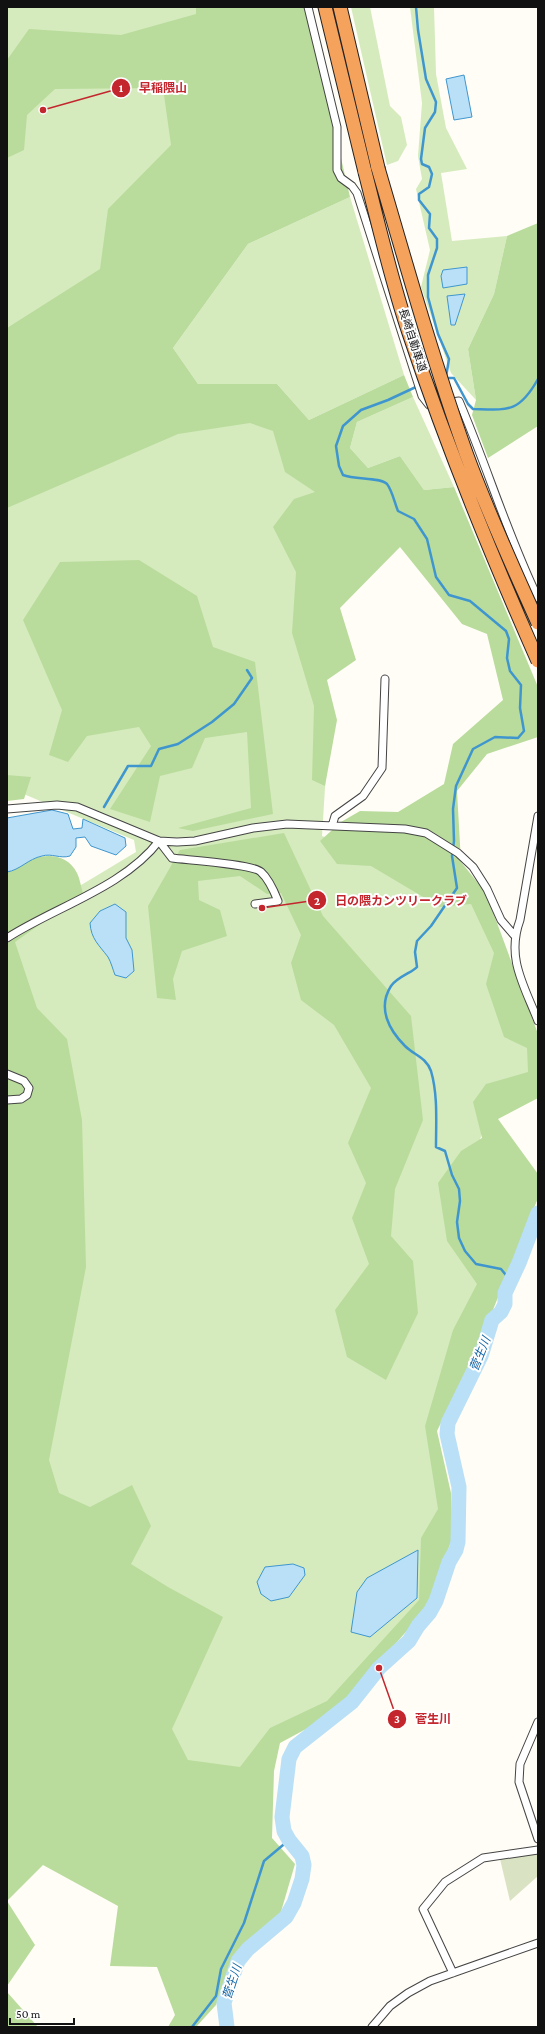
<svg xmlns="http://www.w3.org/2000/svg" width="545" height="2034" viewBox="0 0 545 2034" font-family="'Crimson Pro','Noto Sans JP',serif">
	<rect width="100%" height="100%" fill="#fffdf5"/>
	<!-- green -->
	<path fill="#d5ebbd" d="M 7,7 L 206,7 L 140,390 L 270,408 L 321,487 L 310,641 L 330,707 L 322,836 L 474,890 L 538,1056 L 538,1082 L 486,1118 L 453,1239 L 483,1289 L 429,1423 L 444,1509 L 422,1603 L 332,1707 L 277,1733 L 254,1791 L 183,1789 L 131,1573 L 50,1498 L 8,943 L 13,926 L 136,852 L 134,840 L 14,790 L 7,790 Z
		M 351,7 L 370,7 L 390,106 L 401,117 L 407,145 L 398,161 L 387,165 Z
		M 410,7 L 434,7 L 436,74 L 446,128 L 467,169 L 441,173 L 452,241 L 507,236 L 494,294 L 468,349 L 476,400 L 451,373 L 421,287 L 430,250 L 416,189 L 422,179 L 418,156 L 422,103 Z
		M 350,197 L 404,375 L 309,420 L 277,384 L 198,384 L 173,348 L 248,244 Z
		M 413,397 L 454,487 L 424,490 L 400,456 L 368,468 L 350,448 L 357,422 Z"/>
	<!-- forest -->
	<path fill="#b9dc9c" d="M 196,7 L 306,7 L 350,197 L 248,244 L 173,348 L 198,384 L 277,384 L 309,420 L 404,375 L 413,397 L 357,422 L 350,448 L 368,468 L 400,456 L 424,490 L 454,487 L 538,687 L 538,737 L 487,754 L 457,791 L 461,862 L 486,893 L 538,1034 L 538,1098 L 498,1119 L 538,1174 L 538,1198 L 478,1347 L 437,1431 L 451,1493 L 452,1539 L 426,1609 L 334,1714 L 280,1743 L 274,1771 L 272,1838 L 295,1864 L 280,1915 L 237,1951 L 216,2005 L 196,2027 L 168,2027 L 175,2015 L 157,1967 L 110,1966 L 118,1906 L 43,1865 L 7,1901 L 35,1945 L 7,1986 L 7,872 C 18,870 19,865 28,861 C 45,853 67,853 77,873 C 80,879 81,887 83,894 L 15,942 L 37,1008 L 67,1039 L 82,1120 L 86,1267 L 49,1460 L 59,1493 L 90,1507 L 132,1485 L 151,1526 L 131,1564 L 168,1587 L 223,1617 L 172,1729 L 188,1760 L 240,1767 L 270,1728 L 327,1701 L 419,1600 L 421,1538 L 438,1509 L 425,1426 L 453,1330 L 477,1284 L 447,1241 L 438,1183 L 461,1151 L 482,1138 L 473,1102 L 486,1084 L 528,1072 L 527,1048 L 504,1037 L 486,984 L 494,953 L 471,904 L 440,907 L 371,866 L 337,864 L 320,841 L 341,822 L 360,811 L 398,812 L 444,784 L 453,744 L 503,700 L 487,634 L 462,624 L 400,547 L 340,608 L 356,660 L 327,680 L 337,720 L 325,786 L 312,780 L 314,706 L 292,633 L 296,572 L 273,527 L 294,499 L 315,492 L 285,472 L 273,431 L 250,423 L 178,434 L 7,508 L 7,328 L 100,269 L 108,209 L 171,145 L 163,88 L 55,89 L 27,115 L 24,150 L 7,158 L 7,60 L 29,29 L 121,35 L 196,14 Z
		M 538,223 L 538,426 L 488,458 L 472,415 L 476,400 L 468,349 L 494,294 L 507,236 Z
		M 139,560 L 197,596 L 213,647 L 255,662 L 273,814 L 193,831 L 178,828 L 251,808 L 247,732 L 205,738 L 192,768 L 160,776 L 150,822 L 110,809 L 151,746 L 139,727 L 87,736 L 68,762 L 49,755 L 62,710 L 23,620 L 60,562 Z
		M 7,775 L 31,777 L 24,799 L 7,801 Z
		M 284,833 L 323,916 L 411,1016 L 423,1120 L 395,1189 L 391,1236 L 413,1261 L 418,1313 L 386,1380 L 347,1357 L 335,1310 L 369,1264 L 352,1218 L 366,1183 L 348,1143 L 371,1088 L 334,1025 L 301,1000 L 291,963 L 301,935 L 281,893 L 267,894 L 240,876 L 198,881 L 199,900 L 220,910 L 227,936 L 182,951 L 173,979 L 176,1000 L 157,998 L 148,906 L 180,850 Z
		M 7,1992 L 38,2027 L 7,2027 Z"/>
	<!-- cemetery -->
	<path fill="#d9e3c4" d="M 537,1854 L 538,1876 L 510,1901 L 500,1859 Z"/>
	<!-- water -->
	<path fill="#b9e0f7" stroke="#3f96cf" d="M 464,75 L 472,117 L 454,120 L 446,79 Z
		M 467,267 L 467,284 L 443,288 L 441,276 L 443,270 Z
		M 465,294 L 455,325 L 451,325 L 447,296 Z
		M 52,810 L 68,814 L 73,829 L 82,828 L 83,819 L 125,838 L 126,846 L 116,855 L 91,846 L 85,837 L 76,838 L 76,847 L 70,856 C 60,859 52,853 42,856 C 28,859 20,870 7,872 L 7,818 Z
		M 115,904 L 126,912 L 126,938 L 132,950 L 134,971 L 126,978 L 115,975 C 113,970 111,962 108,957 C 99,945 91,939 90,923 L 100,911 Z
		M 418,1550 L 417,1598 L 370,1637 L 351,1632 L 357,1592 L 367,1578 Z
		M 293,1564 L 304,1568 L 305,1575 L 289,1597 L 271,1601 L 261,1594 L 257,1582 L 265,1567 Z"/>
	<g fill="none" stroke-linecap="round" stroke-linejoin="round">
		<!-- stream -->
		<path stroke="#3f96cf" stroke-width="2.5" d="M 416,7 L 418,30 L 426,79 L 436,102 L 435,112 L 425,128 L 421,159 L 422,164 L 429,167 L 432,174 L 429,187 L 419,194 L 419,200 L 430,214 L 429,228 L 437,239 L 437,248 L 428,275 L 428,297 L 438,334 L 449,359 L 446,377
			M 444,378 L 454,378 L 468,404 L 473,409 C 508,410 519,413 538,379
			M 418,386 L 388,400 L 361,410 L 343,426 L 336,446 L 339,466 L 343,475 C 355,480 380,477 387,484 C 392,490 395,504 398,511 L 414,519 L 427,539 L 436,577 L 449,595 L 470,601 L 506,631 L 509,639 L 507,658 L 510,671 L 521,685 L 520,708 L 524,731 L 518,738 L 495,737 L 473,749 L 456,786 L 453,809 L 454,841 L 452,856 L 457,888 L 431,926 L 417,941 L 415,952 L 417,967 C 413,972 397,977 391,986 C 377,1008 389,1030 405,1046 C 414,1055 426,1057 431,1071 C 438,1095 436,1122 436,1147 L 445,1151 L 452,1175 L 459,1189 L 460,1201 L 457,1222 L 459,1238 L 465,1251 L 476,1264 L 501,1269 L 510,1280
			M 104,807 L 128,766 L 151,766 L 159,749 L 178,744 L 212,722 L 234,704 L 252,678 L 247,670
			M 192,2027 L 216,1996 L 221,1969 L 244,1923 L 264,1861 L 289,1840"/>
		<!-- river -->
		<path stroke="#b9e0f7" stroke-width="15" d="M 227,2027 L 224,2003 L 238,1961 L 248,1949 L 286,1917 L 294,1903 L 302,1879 L 304,1865 L 302,1856 L 289,1840 L 284,1831 L 282,1817 L 289,1759 L 295,1747 L 352,1702 L 379,1668 L 409,1641 L 418,1626 L 430,1612 L 436,1601 L 449,1562 L 456,1550 L 458,1542 L 459,1487 L 447,1434 L 448,1423 L 481,1356 L 492,1320 L 501,1312 L 505,1304 L 505,1293 L 519,1263 L 538,1213"/>
		<defs>
			<path id="street" d="M 308,7 L 337,127 L 337,170 L 341,178 L 352,186 L 357,193 L 422,396 L 429,405 L 459,401 C 487,466 507,534 538,598
				M 7,809 L 57,805 L 77,807 L 159,841 L 177,842 L 195,841 L 253,828 L 287,824 L 405,829 L 426,833 L 458,853 L 473,867 L 487,889 L 501,920 L 514,935
				M 538,816 L 520,920 C 506,958 524,985 538,1021
				M 332,826 L 335,816 L 363,796 L 382,768 L 385,679
				M 159,841 L 172,858 C 187,860 253,864 261,872 C 269,879 274,891 278,901 L 255,904
				M 7,938 C 55,907 124,887 159,841
				M 7,1074 L 24,1081 L 29,1088 L 27,1095 L 21,1099 L 7,1100
				M 538,1722 L 520,1764 L 519,1782 L 538,1839
				M 453,1973 L 423,1909 L 445,1882 L 483,1858 L 538,1850
				M 372,2027 L 390,2006 L 408,1993 L 430,1981 L 538,1943"/>
			<path id="highway" d="M 325,7 L 365,172
				M 340,7 L 378,168"/>
		</defs>
		<!-- street casing -->
		<use href="#street" stroke="#444" stroke-width="9"/>
		<!-- highway casing -->
		<use href="#highway" stroke="#222" stroke-width="15"/>
		<!-- street -->
		<use href="#street" stroke="#fff" stroke-width="7"/>
		<!-- highway -->
		<use href="#highway" stroke="#f5a25d" stroke-width="13"/>
		<defs>
			<path id="highway-bridge" d="M 378,168 C 406,264 433,360 466,453 C 487,511 513,567 538,623
				M 365,172 C 379,226 391,280 409,333 C 446,444 490,553 538,661"/>
		</defs>
		<!-- highway-bridge casing -->
		<use href="#highway-bridge" stroke="#222" stroke-width="15" stroke-linecap="butt"/>
		<!-- highway-bridge -->
		<use href="#highway-bridge" stroke="#f5a25d" stroke-width="13"/>
	</g>
	<g text-anchor="middle" stroke-width="4" stroke-linejoin="round" paint-order="stroke">
		<!-- street labels -->
		<g font-size="11" fill="#111" stroke="#fff">
			<text transform="translate(413 340) rotate(72)" y="4">長崎自動車道</text>
		</g>
		<!-- water labels -->
		<g font-size="12" font-style="italic" fill="#1768a6" stroke="#fff">
			<text transform="translate(480 1354) rotate(-68)" y="4">菅生川</text>
			<text transform="translate(232 1982) rotate(-72)" y="4">菅生川</text>
		</g>
	</g>
	<!-- callouts -->
	<path fill="none" stroke="#c4262e" stroke-width="1.5" d="M43 110L121 88M262 908L317 900M379 1668L397 1719"/>
	<g fill="#c4262e" stroke="#fff" stroke-width="1.5">
		<circle cx="43" cy="110" r="4"/>
		<circle cx="262" cy="908" r="4"/>
		<circle cx="379" cy="1668" r="4"/>
		<circle cx="121" cy="88" r="10"/>
		<circle cx="317" cy="900" r="10"/>
		<circle cx="397" cy="1719" r="10"/>
	</g>
	<g font-size="12" text-anchor="middle" font-weight="bold" fill="#fff">
		<text x="121" y="92">1</text>
		<text x="317" y="905">2</text>
		<text x="397" y="1723">3</text>
	</g>
	<g font-size="12" text-anchor="middle" font-weight="bold" fill="#c4262e" stroke="#fff" stroke-width="4" stroke-linejoin="round" paint-order="stroke">
		<text x="163" y="92">早稲隈山</text>
		<text x="401" y="905">日の隈カンツリークラブ</text>
		<text x="433" y="1723">菅生川</text>
	</g>
	<!-- border -->
	<rect width="545" height="2034" fill="none" stroke="#111111" stroke-width="16"/>
	<!-- scale -->
	<path d="M10 2018v6h64v-6" fill="none" stroke="#111111" stroke-width="2"/>
	<text x="16" y="2018" font-size="12" fill="#111111" stroke="#ffffff" stroke-width="3" paint-order="stroke">50 m</text>
</svg>
